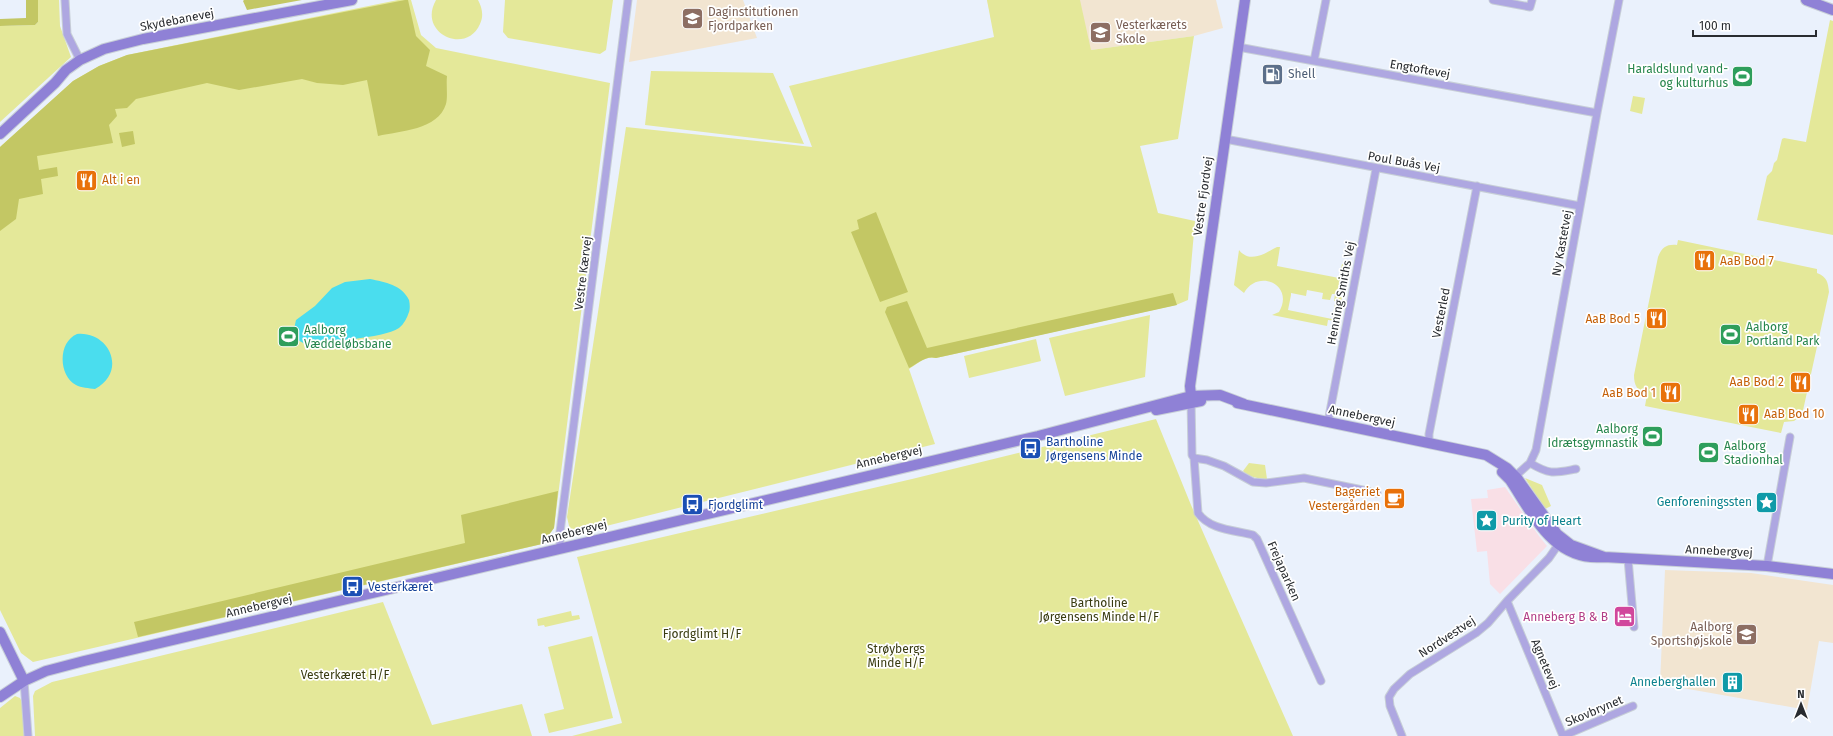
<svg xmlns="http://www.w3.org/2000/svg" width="1833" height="736" viewBox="0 0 1833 736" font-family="'Fira Sans',sans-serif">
	<rect width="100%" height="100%" fill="#eaf1fc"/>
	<!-- commercial -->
	<path fill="#f9dfe6" d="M 1505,487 L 1539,536 L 1547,546 L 1500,594 L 1490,584 L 1487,551 L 1477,552 L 1471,499 L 1488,498 L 1487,490 Z"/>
	<!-- education -->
	<path fill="#f2e5d1" d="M 637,0 L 743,0 L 757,38 L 629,62 Z
		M 987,0 L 1216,0 L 1223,28 L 1194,36 L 1091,50 L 995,37 Z
		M 1665,570 L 1751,573 L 1833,585 L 1833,643 L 1819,641 L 1807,710 L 1660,684 Z"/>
	<!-- green -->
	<path fill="#e4e899" d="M 38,0 L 59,0 L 60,26 L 71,57 L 0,122 L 0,26 L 35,25 L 38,22 Z
		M 398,0 L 411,0 L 421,35 L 436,48 L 610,83 L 554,528 L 542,544 L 33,662 L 21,653 L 0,610 L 0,147 L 73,81 L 99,66 L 127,55 Z
		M 436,0 L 478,0 C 482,7 484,16 480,24 C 466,56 417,33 436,0 Z
		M 505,0 L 613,0 L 606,50 L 600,54 L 508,38 L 503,32 Z
		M 987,0 L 1080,0 L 1091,50 L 1194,36 L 1178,139 L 1140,146 L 1158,213 L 1195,221 L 1188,300 L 1176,305 L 936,358 C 926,355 917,364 909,369 L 935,444 L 582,532 L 570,530 L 567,517 L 626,127 L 812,147 L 789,86 L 994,37 Z
		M 1830,20 L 1833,21 L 1833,235 L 1757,220 L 1767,176 L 1772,171 L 1774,163 L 1777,160 L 1782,139 L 1784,138 L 1806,142 Z
		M 651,71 L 773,73 L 804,144 L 645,125 Z
		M 1633,96 L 1645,98 L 1642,114 L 1630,111 Z
		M 1678,240 L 1817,269 L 1817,273 C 1827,277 1828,282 1829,292 L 1802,415 L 1794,421 L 1784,422 L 1781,433 L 1645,406 L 1647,395 C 1637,390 1634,386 1634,375 L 1658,257 C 1662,247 1667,244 1677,245 Z
		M 1277,247 L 1280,247 L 1277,266 L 1339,278 L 1342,264 L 1348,265 L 1341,302 L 1334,301 L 1335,294 L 1332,294 L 1330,300 L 1322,299 L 1323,293 L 1307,290 L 1306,296 L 1291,293 L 1291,295 L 1288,310 L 1332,319 L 1335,304 L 1340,305 L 1337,321 L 1328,320 L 1327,326 L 1272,315 L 1279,312 C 1295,285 1258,268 1244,293 L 1234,285 L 1239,250 C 1250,264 1265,253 1277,247 Z
		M 1150,315 L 1145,377 L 1065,396 L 1049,338 Z
		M 1036,339 L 1041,361 L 969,378 L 964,356 Z
		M 1156,419 L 1191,505 L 1293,736 L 572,736 L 622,723 L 577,557 L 912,479 Z
		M 1249,463 L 1265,465 L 1267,479 C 1259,479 1249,477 1243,471 Z
		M 1525,478 L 1542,485 L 1551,506 L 1545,509 Z
		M 383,602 L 432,725 L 522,704 L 532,736 L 35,736 L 33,696 L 35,691 L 52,682 Z
		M 571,611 L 572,616 L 579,615 L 580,619 L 545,627 L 544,625 L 538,626 L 537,619 Z
		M 592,636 L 613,718 L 549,733 L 544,714 L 564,709 L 548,647 Z
		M 15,696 L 20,698 L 22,702 L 24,736 L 0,736 L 0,708 Z"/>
	<!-- forest -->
	<path fill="#c3c764" d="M 26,0 L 38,0 L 38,22 L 35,25 L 0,26 L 0,19 L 26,18 Z
		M 244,0 L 302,0 L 247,10 L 243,1 Z
		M 405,0 L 408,0 L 416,36 L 430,50 L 426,66 L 447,76 C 446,85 448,96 446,104 C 438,130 400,131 378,136 L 367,80 L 343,85 L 317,83 L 302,79 L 239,90 L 207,83 L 136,99 L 127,108 L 115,109 L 117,116 L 109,125 L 113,143 L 37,156 L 39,170 L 57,167 L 58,176 L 41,179 L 43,194 L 19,199 L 16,219 L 0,231 L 0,147 L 73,81 L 99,66 L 127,55 Z
		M 133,131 L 135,144 L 122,147 L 119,133 Z
		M 876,212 L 908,292 L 880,302 L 851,232 L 859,229 L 857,220 Z
		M 1173,293 L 1177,305 L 936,358 C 926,355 917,364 909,368 L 885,312 L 887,307 L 907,301 L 927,348 Z
		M 558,491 L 554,528 L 542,544 L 138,637 L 134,622 L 465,543 L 461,515 Z"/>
	<!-- water -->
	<path fill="#4addee" d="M 370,279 C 385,282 402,285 409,300 C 410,304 410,309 409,312 C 407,318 404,324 399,328 C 382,339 327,341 305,344 L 296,339 L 294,329 L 296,320 L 315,306 L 332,288 L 345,282 Z
		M 77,334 C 109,331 128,371 95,389 C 89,388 81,388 76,385 C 58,375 58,342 77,334 Z"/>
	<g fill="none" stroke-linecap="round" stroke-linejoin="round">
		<defs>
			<path id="street" d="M 65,0 L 67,34 L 80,60
				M 1493,0 L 1530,7 L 1532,0
				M 1238,47 L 1597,113
				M 1314,61 L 1326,0
				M 1225,139 L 1580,206
				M 1191,399 L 1192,455 L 1194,458 L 1198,513 C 1210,530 1234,530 1253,535 L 1257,539 L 1321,681
				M 1328,422 L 1376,169
				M 1429,443 L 1429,434 L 1477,186
				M 1194,458 L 1207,460 L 1224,466 L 1253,482 L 1266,483 L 1304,478 L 1377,493
				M 1530,463 C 1550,475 1554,473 1576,469
				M 1512,479 L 1530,463 L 1536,450 L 1597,113 L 1619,0
				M 560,549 L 560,532 L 628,0
				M 1628,559 L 1634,627
				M 1767,566 L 1790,437
				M 1507,601 L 1563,736
				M 24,681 L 28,736
				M 1402,736 L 1390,706 L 1389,697 L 1394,689 L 1410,674 L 1476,633 L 1488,623 L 1507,601 L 1549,558 L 1558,545
				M 1563,736 L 1633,706"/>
			<path id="secondary" d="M 1806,0 L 1833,10
				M 0,134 L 55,83 L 66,70 L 80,60 L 104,49 L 143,39 L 352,0
				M 1191,396 L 1190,386 L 1245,0
				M 1237,403 L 1486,455 L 1507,468 L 1517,478 L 1557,534 L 1571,545 L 1604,557
				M 1156,410 L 1201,401
				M 1502,472 L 1510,480 C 1534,516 1554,562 1604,557 L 1767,566 L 1833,574
				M 0,632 L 24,681
				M 0,697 L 24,681 L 46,671 L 84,661 L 1038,436 L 1191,396 L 1220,395 L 1244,404"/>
		</defs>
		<!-- street casing -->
		<use href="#street" stroke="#c7ced7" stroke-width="9"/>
		<!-- secondary casing -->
		<use href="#secondary" stroke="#c7ced7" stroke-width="12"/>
		<!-- street -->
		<use href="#street" stroke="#aea7e1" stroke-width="7"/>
		<!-- secondary -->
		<use href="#secondary" stroke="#8f81d6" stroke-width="10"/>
	</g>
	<!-- icons -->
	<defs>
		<symbol id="school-square" viewBox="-11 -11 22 22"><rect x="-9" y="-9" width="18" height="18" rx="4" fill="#8d6e63" stroke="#fff"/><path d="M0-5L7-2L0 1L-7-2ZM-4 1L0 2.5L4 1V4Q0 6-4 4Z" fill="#fff"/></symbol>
		<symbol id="fuel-square" viewBox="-11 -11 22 22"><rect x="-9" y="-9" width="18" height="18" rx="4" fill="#5c6f8a" stroke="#fff"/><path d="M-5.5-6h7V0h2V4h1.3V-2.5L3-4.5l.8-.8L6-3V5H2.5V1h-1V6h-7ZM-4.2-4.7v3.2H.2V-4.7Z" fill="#fff"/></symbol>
		<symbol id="stadium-square" viewBox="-11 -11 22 22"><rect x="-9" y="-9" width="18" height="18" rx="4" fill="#2e9e5b" stroke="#fff"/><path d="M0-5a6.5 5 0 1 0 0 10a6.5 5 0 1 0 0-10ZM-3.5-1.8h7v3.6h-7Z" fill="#fff"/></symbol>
		<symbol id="restaurant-square" viewBox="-11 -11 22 22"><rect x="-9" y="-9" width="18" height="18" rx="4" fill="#e8710a" stroke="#fff"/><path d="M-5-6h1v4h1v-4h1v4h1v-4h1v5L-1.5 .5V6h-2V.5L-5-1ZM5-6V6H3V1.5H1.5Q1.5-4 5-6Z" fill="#fff"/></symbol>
		<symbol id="bus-square" viewBox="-11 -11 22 22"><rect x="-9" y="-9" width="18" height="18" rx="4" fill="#1a4fb4" stroke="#fff"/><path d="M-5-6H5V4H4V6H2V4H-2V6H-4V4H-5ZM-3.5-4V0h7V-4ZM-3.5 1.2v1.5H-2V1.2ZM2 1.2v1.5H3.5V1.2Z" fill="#fff"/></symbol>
		<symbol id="cafe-square" viewBox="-11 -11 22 22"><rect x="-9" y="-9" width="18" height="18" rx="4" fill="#e8710a" stroke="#fff"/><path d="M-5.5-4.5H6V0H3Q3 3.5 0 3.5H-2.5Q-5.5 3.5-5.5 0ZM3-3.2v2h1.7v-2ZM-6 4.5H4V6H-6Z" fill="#fff"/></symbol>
		<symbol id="sight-square" viewBox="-11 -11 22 22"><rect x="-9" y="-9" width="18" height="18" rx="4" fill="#0f9aa8" stroke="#fff"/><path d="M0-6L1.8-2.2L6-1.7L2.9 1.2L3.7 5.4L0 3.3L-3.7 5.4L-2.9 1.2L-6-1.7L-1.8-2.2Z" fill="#fff"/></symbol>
		<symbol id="hotel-square" viewBox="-11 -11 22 22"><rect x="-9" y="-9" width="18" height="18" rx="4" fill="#d1479c" stroke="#fff"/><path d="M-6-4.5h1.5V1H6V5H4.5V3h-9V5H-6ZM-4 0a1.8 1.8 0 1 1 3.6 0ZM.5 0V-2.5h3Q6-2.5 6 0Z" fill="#fff"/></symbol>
		<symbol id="building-square" viewBox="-11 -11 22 22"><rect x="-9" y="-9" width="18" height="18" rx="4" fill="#0f9aa8" stroke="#fff"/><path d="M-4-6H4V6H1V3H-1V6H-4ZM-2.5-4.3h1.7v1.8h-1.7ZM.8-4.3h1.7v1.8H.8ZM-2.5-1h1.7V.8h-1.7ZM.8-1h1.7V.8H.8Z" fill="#fff"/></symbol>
	</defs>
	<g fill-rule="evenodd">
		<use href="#school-square" x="680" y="6" width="25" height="25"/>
		<use href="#school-square" x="1088" y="20" width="25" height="25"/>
		<use href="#fuel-square" x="1260" y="62" width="25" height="25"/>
		<use href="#stadium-square" x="1730" y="64" width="25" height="25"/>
		<use href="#restaurant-square" x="74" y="168" width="25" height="25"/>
		<use href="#restaurant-square" x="1692" y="248" width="25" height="25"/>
		<use href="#restaurant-square" x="1644" y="306" width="25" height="25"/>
		<use href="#stadium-square" x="1718" y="322" width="25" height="25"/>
		<use href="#stadium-square" x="276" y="324" width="25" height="25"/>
		<use href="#restaurant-square" x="1788" y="370" width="25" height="25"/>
		<use href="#restaurant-square" x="1658" y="380" width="25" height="25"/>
		<use href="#restaurant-square" x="1736" y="402" width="25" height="25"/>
		<use href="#stadium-square" x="1640" y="424" width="25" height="25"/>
		<use href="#bus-square" x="1018" y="436" width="25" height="25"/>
		<use href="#stadium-square" x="1696" y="440" width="25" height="25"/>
		<use href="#cafe-square" x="1382" y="486" width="25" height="25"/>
		<use href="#sight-square" x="1754" y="490" width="25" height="25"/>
		<use href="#bus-square" x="680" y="492" width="25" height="25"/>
		<use href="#sight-square" x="1474" y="508" width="25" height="25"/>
		<use href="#bus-square" x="340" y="574" width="25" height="25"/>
		<use href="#hotel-square" x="1612" y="604" width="25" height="25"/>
		<use href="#school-square" x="1734" y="622" width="25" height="25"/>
		<use href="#building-square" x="1720" y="670" width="25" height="25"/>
	</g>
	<g text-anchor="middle" stroke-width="3.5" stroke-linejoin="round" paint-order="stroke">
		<!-- education labels -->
		<g font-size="12" fill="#785e54" stroke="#fff" text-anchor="start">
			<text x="708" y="16">Daginstitutionen<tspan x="708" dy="14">Fjordparken</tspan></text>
			<text x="1116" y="29">Vesterkærets<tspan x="1116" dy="14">Skole</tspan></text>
			<text x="1732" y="631" text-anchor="end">Aalborg<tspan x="1732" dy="14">Sportshøjskole</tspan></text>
		</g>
		<!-- street labels -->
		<g font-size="12" fill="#292c30" stroke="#fff">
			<text transform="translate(177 20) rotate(-11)" y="4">Skydebanevej</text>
			<text transform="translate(1420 69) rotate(10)" y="4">Engtoftevej</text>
			<text transform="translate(1404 162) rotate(10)" y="4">Poul Buås Vej</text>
			<text transform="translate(1203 196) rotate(-82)" y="4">Vestre Fjordvej</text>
			<text transform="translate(1562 243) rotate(-80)" y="4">Ny Kastetvej</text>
			<text transform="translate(583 273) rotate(-83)" y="4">Vestre Kærvej</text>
			<text transform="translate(1341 293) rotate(-79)" y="4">Henning Smiths Vej</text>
			<text transform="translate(1441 313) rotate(-79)" y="4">Vesterled</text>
			<text transform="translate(1362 416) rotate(12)" y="4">Annebergvej</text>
			<text transform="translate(889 457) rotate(-13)" y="4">Annebergvej</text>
			<text transform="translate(574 532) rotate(-14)" y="4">Annebergvej</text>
			<text transform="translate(1719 551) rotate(3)" y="4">Annebergvej</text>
			<text transform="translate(1284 571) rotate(66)" y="4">Frejaparken</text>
			<text transform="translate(259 606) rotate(-13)" y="4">Annebergvej</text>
			<text transform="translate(1447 637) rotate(-33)" y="4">Nordvestvej</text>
			<text transform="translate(1545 664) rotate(67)" y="4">Agnetevej</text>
			<text transform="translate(1594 711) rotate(-23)" y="4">Skovbrynet</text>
		</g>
		<!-- leisure labels -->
		<g font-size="12" fill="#27864d" stroke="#fff" text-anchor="start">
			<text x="1728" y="73" text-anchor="end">Haraldslund vand-<tspan x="1728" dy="14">og kulturhus</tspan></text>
			<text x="1746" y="331">Aalborg<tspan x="1746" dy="14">Portland Park</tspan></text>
			<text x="304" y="334">Aalborg<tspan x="304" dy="14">Væddeløbsbane</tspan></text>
			<text x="1638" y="433" text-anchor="end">Aalborg<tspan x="1638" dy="14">Idrætsgymnastik</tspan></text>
			<text x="1724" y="450">Aalborg<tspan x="1724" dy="14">Stadionhal</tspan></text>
		</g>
		<!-- service labels -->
		<g font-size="12" fill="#4e5e75" stroke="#fff" text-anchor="start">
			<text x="1288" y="78">Shell</text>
		</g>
		<!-- food labels -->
		<g font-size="12" fill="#c56008" stroke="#fff" text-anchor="end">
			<text x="102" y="184" text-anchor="start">Alt i en</text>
			<text x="1720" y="265" text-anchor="start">AaB Bod 7</text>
			<text x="1640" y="323">AaB Bod 5</text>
			<text x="1784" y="386">AaB Bod 2</text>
			<text x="1656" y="397">AaB Bod 1</text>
			<text x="1764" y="418" text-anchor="start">AaB Bod 10</text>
			<text x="1380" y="496">Bageriet<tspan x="1380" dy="14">Vestergården</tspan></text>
		</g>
		<!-- transit labels -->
		<g font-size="12" fill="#164399" stroke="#fff" text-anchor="start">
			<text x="1046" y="446">Bartholine<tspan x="1046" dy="14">Jørgensens Minde</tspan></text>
			<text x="708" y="509">Fjordglimt</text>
			<text x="368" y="591">Vesterkæret</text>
		</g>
		<!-- culture labels -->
		<g font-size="12" fill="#0d838f" stroke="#fff" text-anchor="end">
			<text x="1752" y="506">Genforeningssten</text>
			<text x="1502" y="525" text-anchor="start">Purity of Heart</text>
			<text x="1716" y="686">Anneberghallen</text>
		</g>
		<!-- park labels -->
		<g font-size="12" fill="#393b10" stroke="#fff">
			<text x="1099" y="607">Bartholine<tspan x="1099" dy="14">Jørgensens Minde H/F</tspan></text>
			<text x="702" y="638">Fjordglimt H/F</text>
			<text x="896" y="653">Strøybergs<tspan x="896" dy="14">Minde H/F</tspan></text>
			<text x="345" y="679">Vesterkæret H/F</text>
		</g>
		<!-- hotel labels -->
		<g font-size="12" fill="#b23c85" stroke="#fff" text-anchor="end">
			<text x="1608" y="621">Anneberg B &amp; B</text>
		</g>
	</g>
	<!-- north arrow -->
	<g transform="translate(1801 704)" stroke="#ffffff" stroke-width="3" paint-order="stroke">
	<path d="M0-3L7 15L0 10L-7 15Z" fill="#292c30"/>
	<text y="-6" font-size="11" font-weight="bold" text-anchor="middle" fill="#292c30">N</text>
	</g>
	<!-- scale -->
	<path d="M1693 30v6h123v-6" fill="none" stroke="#292c30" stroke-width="2"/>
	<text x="1699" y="30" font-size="12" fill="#292c30" stroke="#ffffff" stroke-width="3" paint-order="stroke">100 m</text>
</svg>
